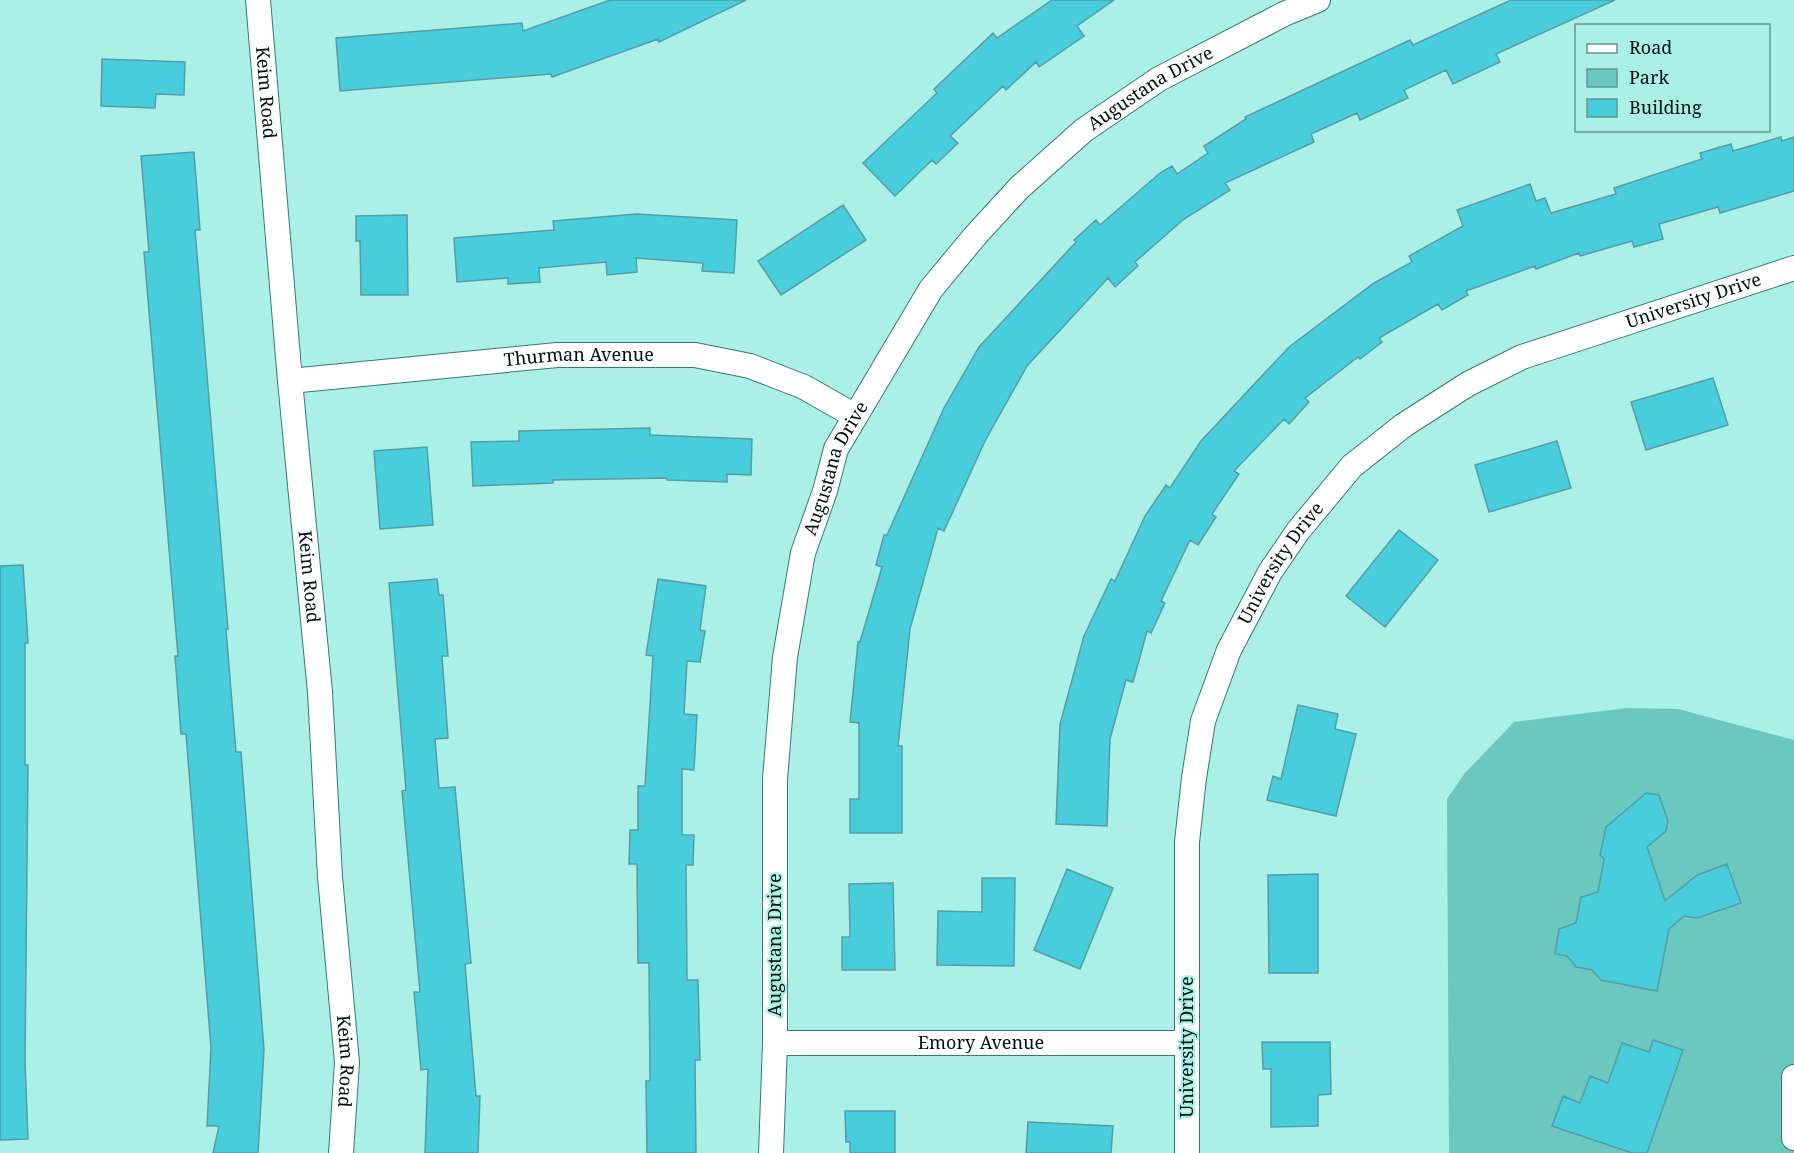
<svg xmlns="http://www.w3.org/2000/svg" width="1794" height="1153" viewBox="0 0 1794 1153" font-family="'Noto Serif',serif">
	<rect width="100%" height="100%" fill="#aaf0e7"/>
	<!-- green -->
	<path fill="#6ac8be" d="M 1627,708 L 1678,709 L 1794,740 L 1794,1153 L 1449,1153 L 1447,799 L 1465,773 L 1514,722 Z"/>
	<!-- building -->
	<path fill="#48cddd" stroke="#589ca5" stroke-width="1.5" d="M 610,0 L 746,0 L 659,42 L 658,39 L 552,77 L 551,74 L 340,91 L 336,38 L 522,23 L 523,31 Z
		M 1052,0 L 1114,0 L 1077,26 L 1084,36 L 1039,67 L 1036,62 L 1006,90 L 1003,86 L 950,136 L 958,143 L 936,164 L 932,160 L 895,196 L 863,163 L 937,93 L 934,89 L 993,33 L 997,38 Z
		M 1511,0 L 1615,0 L 1496,54 L 1500,62 L 1453,84 L 1446,70 L 1404,90 L 1408,98 L 1360,120 L 1357,113 L 1311,134 L 1314,142 L 1225,183 L 1230,190 L 1184,219 L 1135,262 L 1138,266 L 1115,287 L 1108,278 L 1027,366 L 985,441 L 944,531 L 938,528 L 910,629 L 898,746 L 902,746 L 902,833 L 850,833 L 850,799 L 859,799 L 859,723 L 850,722 L 858,642 L 860,642 L 882,567 L 876,565 L 884,535 L 887,535 L 944,408 L 979,347 L 1076,242 L 1074,240 L 1096,220 L 1100,225 L 1160,173 L 1172,166 L 1177,174 L 1208,153 L 1204,146 L 1246,119 L 1245,117 L 1410,40 L 1413,45 Z
		M 102,59 L 185,62 L 184,95 L 156,94 L 155,108 L 101,106 Z
		M 1781,137 L 1782,141 L 1794,137 L 1794,191 L 1720,213 L 1718,207 L 1659,224 L 1663,239 L 1634,247 L 1632,241 L 1580,256 L 1579,253 L 1536,269 L 1535,266 L 1466,291 L 1468,295 L 1442,310 L 1438,304 L 1379,338 L 1382,342 L 1360,359 L 1358,357 L 1305,398 L 1309,402 L 1289,424 L 1284,419 L 1234,471 L 1239,474 L 1212,514 L 1216,517 L 1198,545 L 1190,540 L 1161,601 L 1165,603 L 1151,633 L 1147,631 L 1133,682 L 1126,680 L 1110,739 L 1107,826 L 1056,824 L 1060,724 L 1084,636 L 1111,579 L 1115,581 L 1145,516 L 1166,485 L 1170,488 L 1201,441 L 1289,347 L 1374,283 L 1412,262 L 1409,256 L 1463,226 L 1457,210 L 1530,184 L 1536,201 L 1545,198 L 1551,213 L 1616,194 L 1614,188 L 1702,159 L 1700,153 L 1731,144 L 1733,151 Z
		M 194,152 L 200,230 L 195,230 L 228,629 L 226,629 L 236,752 L 241,752 L 264,1050 L 258,1153 L 213,1153 L 219,1126 L 207,1126 L 211,1048 L 186,734 L 181,734 L 175,656 L 178,656 L 144,252 L 149,252 L 141,156 Z
		M 843,205 L 866,240 L 781,295 L 758,261 Z
		M 637,214 L 737,220 L 734,273 L 702,271 L 703,263 L 636,258 L 637,272 L 607,275 L 606,262 L 539,268 L 540,282 L 508,284 L 508,278 L 457,282 L 454,238 L 554,230 L 553,221 Z
		M 407,215 L 408,295 L 361,295 L 360,241 L 356,241 L 356,216 Z
		M 1713,378 L 1728,425 L 1646,450 L 1631,402 Z
		M 650,428 L 650,435 L 752,439 L 751,475 L 727,474 L 727,482 L 667,480 L 667,478 L 553,480 L 553,483 L 473,486 L 471,442 L 519,441 L 519,431 Z
		M 1557,441 L 1571,488 L 1489,512 L 1475,465 Z
		M 427,447 L 433,525 L 380,529 L 374,451 Z
		M 1399,530 L 1438,560 L 1385,627 L 1346,596 Z
		M 23,565 L 28,643 L 25,643 L 25,765 L 28,765 L 25,1061 L 28,1139 L 0,1140 L 0,566 Z
		M 437,579 L 439,595 L 443,595 L 448,656 L 442,656 L 448,738 L 435,739 L 439,788 L 455,787 L 471,963 L 465,964 L 476,1096 L 480,1096 L 478,1153 L 425,1153 L 428,1069 L 421,1070 L 414,992 L 420,992 L 402,791 L 406,790 L 389,583 Z
		M 658,579 L 706,586 L 700,630 L 705,631 L 700,662 L 687,661 L 684,714 L 697,715 L 694,770 L 682,769 L 682,835 L 694,835 L 693,865 L 686,865 L 687,980 L 698,980 L 700,1060 L 695,1060 L 696,1153 L 647,1153 L 646,1081 L 650,1081 L 649,963 L 638,963 L 637,864 L 629,864 L 630,830 L 638,830 L 638,786 L 645,786 L 653,656 L 646,655 Z
		M 1298,705 L 1338,714 L 1335,729 L 1356,734 L 1336,816 L 1267,800 L 1273,776 L 1281,779 Z
		M 1646,793 L 1659,795 L 1668,821 L 1666,831 L 1647,847 L 1665,901 L 1697,875 L 1727,864 L 1741,903 L 1697,918 L 1684,916 L 1669,929 L 1657,991 L 1601,980 L 1592,970 L 1576,967 L 1567,956 L 1555,954 L 1559,929 L 1576,923 L 1581,897 L 1598,892 L 1604,859 L 1600,855 L 1606,827 Z
		M 1067,869 L 1113,888 L 1080,969 L 1034,950 Z
		M 1318,874 L 1318,973 L 1269,973 L 1268,875 Z
		M 982,878 L 1015,878 L 1014,966 L 937,965 L 938,911 L 982,912 Z
		M 893,883 L 895,970 L 842,970 L 842,937 L 850,937 L 849,884 Z
		M 1653,1040 L 1683,1050 L 1647,1153 L 1632,1153 L 1552,1126 L 1563,1096 L 1580,1103 L 1590,1076 L 1608,1083 L 1622,1043 L 1649,1052 Z
		M 1262,1042 L 1330,1042 L 1331,1094 L 1318,1095 L 1318,1126 L 1271,1127 L 1271,1069 L 1263,1069 Z
		M 845,1111 L 895,1111 L 895,1153 L 850,1153 L 850,1142 L 846,1142 Z
		M 1028,1122 L 1113,1126 L 1111,1153 L 1026,1153 Z"/>
	<g fill="none" stroke-linecap="round" stroke-linejoin="round">
		<defs>
			<g id="minor">
				<path id="s1" d="M 258,0 L 290,381 L 320,692 L 330,877 L 347,1062 L 341,1153"/>
				<path id="s2" d="M 290,381 L 557,355 L 695,355 L 750,366 L 804,387 L 855,416"/>
				<path id="s3" d="M 775,1043 L 1186,1043"/>
				<path d="M 1794,1077 L 1794,1138"/>
				<path id="s4" d="M 771,1153 L 775,1043 L 775,779 L 785,657 L 803,553 L 825,491 L 836,449 L 931,289 L 975,236 L 1019,188 L 1084,130 L 1159,79 L 1284,14 L 1318,0"/>
				<path id="s5" d="M 1187,1153 L 1187,842 L 1194,778 L 1203,721 L 1229,650 L 1270,572 L 1298,531 L 1352,466 L 1404,425 L 1468,384 L 1522,357 L 1794,268"/>
			</g>
		</defs>
		<!-- minor casing -->
		<use href="#minor" stroke="#357a74" stroke-width="26"/>
		<!-- minor -->
		<use href="#minor" stroke="#fff" stroke-width="24"/>
	</g>
	<g text-anchor="middle" stroke-width="4.5" stroke-linejoin="round" paint-order="stroke">
		<!-- street labels -->
		<g font-size="18" fill="#00100e" stroke="#aaf0e7">
			<text dy="6" stroke="none"><textPath href="#s4" startOffset="1197">Augustana Drive</textPath></text>
			<text dy="6" stroke="none"><textPath href="#s1" startOffset="93">Keim Road</textPath></text>
			<text dy="6" stroke="none"><textPath href="#s5" startOffset="1114">University Drive</textPath></text>
			<text dy="6" stroke="none"><textPath href="#s2" startOffset="290">Thurman Avenue</textPath></text>
			<text dy="6" stroke="none"><textPath href="#s4" startOffset="693">Augustana Drive</textPath></text>
			<text dy="6" stroke="none"><textPath href="#s5" startOffset="610">University Drive</textPath></text>
			<text dy="6" stroke="none"><textPath href="#s1" startOffset="579">Keim Road</textPath></text>
			<text transform="translate(775 945) rotate(-90)" y="6">Augustana Drive</text>
			<text dy="6" stroke="none"><textPath href="#s3" startOffset="206">Emory Avenue</textPath></text>
			<text transform="translate(1187 1047) rotate(-90)" y="6">University Drive</text>
			<text dy="6" stroke="none"><textPath href="#s1" startOffset="1065">Keim Road</textPath></text>
		</g>
	</g>
	<!-- legend -->
	<rect x="1575" y="24" width="195" height="108" fill="#aaf0e7" stroke="#669690" stroke-width="1.5"/>
	<rect x="1587" y="44" width="30" height="9" fill="#ffffff" stroke="#669690" stroke-width="1.5"/>
	<text x="1629" y="54" font-size="18" fill="#00100e">Road</text>
	<rect x="1587" y="69" width="30" height="18" fill="#6ac8be" stroke="#669690" stroke-width="1.5"/>
	<text x="1629" y="84" font-size="18" fill="#00100e">Park</text>
	<rect x="1587" y="99" width="30" height="18" fill="#48cddd" stroke="#669690" stroke-width="1.5"/>
	<text x="1629" y="114" font-size="18" fill="#00100e">Building</text>
</svg>
